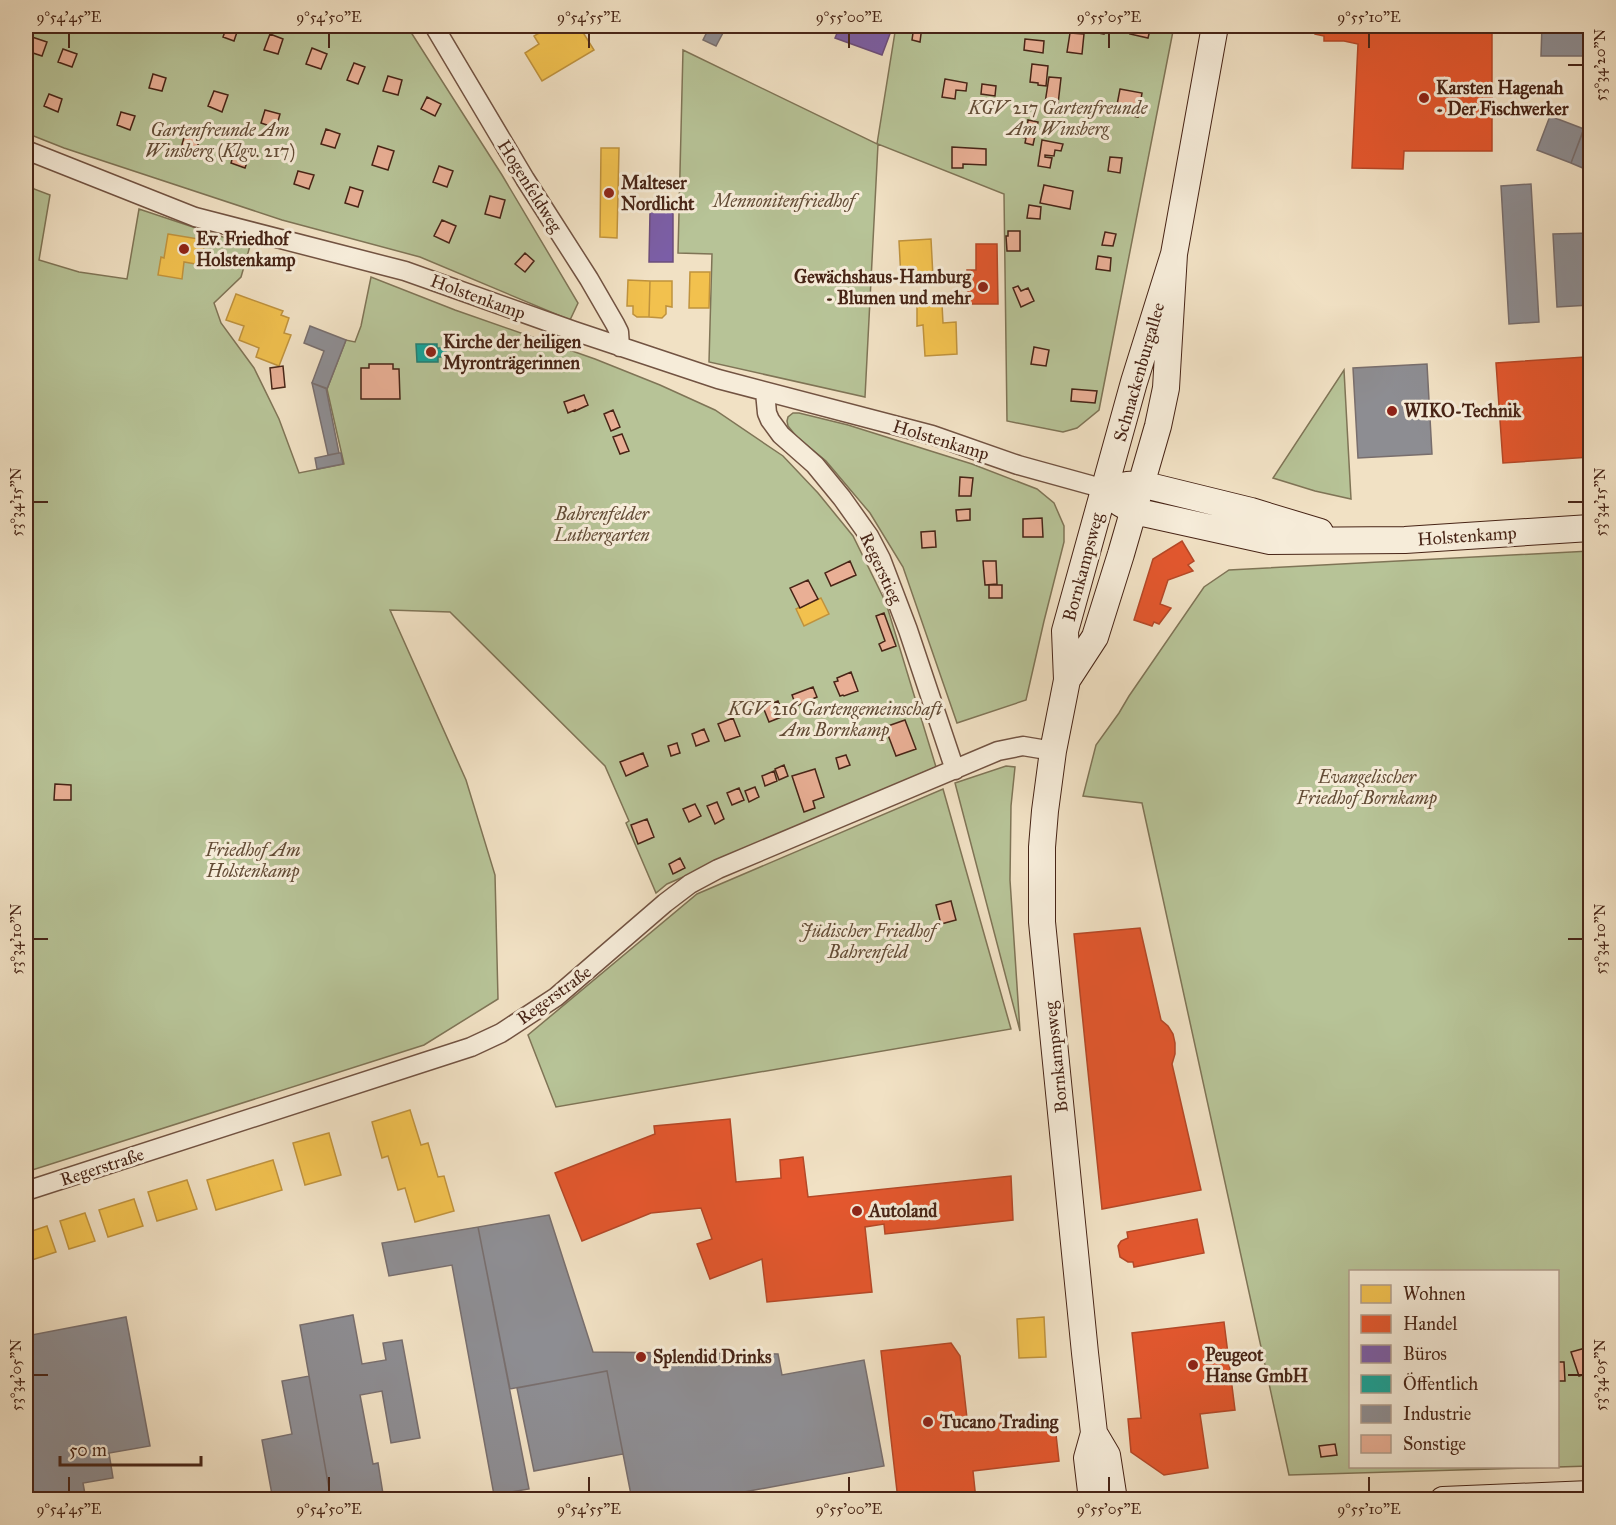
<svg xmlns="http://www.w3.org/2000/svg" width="1616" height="1525" viewBox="0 0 1616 1525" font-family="'IM FELL Great Primer',serif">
	<rect width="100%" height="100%" fill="#f1e1c4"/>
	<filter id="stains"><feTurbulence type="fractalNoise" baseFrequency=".00333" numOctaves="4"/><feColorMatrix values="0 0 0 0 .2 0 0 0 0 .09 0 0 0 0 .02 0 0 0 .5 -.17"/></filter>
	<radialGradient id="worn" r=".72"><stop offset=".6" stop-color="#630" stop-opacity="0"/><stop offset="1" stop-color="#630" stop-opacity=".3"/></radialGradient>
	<!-- green -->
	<path fill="#b7c397" stroke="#7f7456" stroke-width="1.5" fill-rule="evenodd" d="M 26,26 L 407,26 L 502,175 L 578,303 L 570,320 L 420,257 L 282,220 L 64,148 L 26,133 Z
		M 896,26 L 1174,26 L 1099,410 L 1077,428 L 1063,432 L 1007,421 L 1004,194 L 878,144 L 865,397 L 709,362 L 712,254 L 678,253 L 683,50 L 877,144 Z
		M 26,177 L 34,189 L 50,195 L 39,260 L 79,272 L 127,279 L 139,209 L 250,246 L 241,277 L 214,303 L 221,323 L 254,368 L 279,419 L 299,473 L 344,464 L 327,389 L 346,340 L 355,342 L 361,326 L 371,277 L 455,310 L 595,359 L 660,385 L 715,410 L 783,456 L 818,493 L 853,536 L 886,603 L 936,767 L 667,884 L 656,893 L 626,823 L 629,821 L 605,766 L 450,612 L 390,610 L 466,780 L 495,875 L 498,999 L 424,1045 L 26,1172 Z
		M 1344,370 L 1351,499 L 1315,491 L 1273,478 Z
		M 793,413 L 799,413 L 848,425 L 972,464 L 1037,489 L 1054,503 L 1064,526 L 1064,542 L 1044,621 L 1026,700 L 957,723 L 903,567 L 870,513 L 826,461 L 796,436 L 788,426 L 787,421 L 788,417 Z
		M 1590,551 L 1590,1466 L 1289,1475 L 1142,803 L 1083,796 L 1096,745 L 1119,713 L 1129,696 L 1204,587 L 1229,570 ZM 1350,1272 L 1558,1272 L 1558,1466 L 1350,1466 Z
		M 1006,766 L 1015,767 L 1011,806 L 1010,880 L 1020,1031 L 955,783 Z
		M 943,789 L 1011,1029 L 556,1107 L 528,1035 L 697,894 Z"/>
	<!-- homes -->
	<path fill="#f2c14e" stroke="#bf923d" stroke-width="1.5" d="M 551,26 L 557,26 L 560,30 L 567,26 L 579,26 L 594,50 L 542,81 L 525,53 L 539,44 L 534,36 Z
		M 601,148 L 619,148 L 617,238 L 600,237 Z
		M 168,234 L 205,240 L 201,265 L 184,262 L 182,279 L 158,275 L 161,257 L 164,258 Z
		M 931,239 L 933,277 L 901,279 L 899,241 Z
		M 690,272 L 710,272 L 709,308 L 689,308 Z
		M 628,280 L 650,281 L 649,317 L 637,317 L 633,314 L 633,306 L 627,306 Z
		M 650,281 L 672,281 L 672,307 L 666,306 L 666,314 L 662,318 L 649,317 Z
		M 236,294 L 283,311 L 281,315 L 289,318 L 284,333 L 291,335 L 279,366 L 256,357 L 259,348 L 239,340 L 244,326 L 226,320 Z
		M 942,304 L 943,323 L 956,322 L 957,354 L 925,356 L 923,325 L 917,326 L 917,306 Z
		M 821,598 L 829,614 L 804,626 L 796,609 Z
		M 410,1110 L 421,1145 L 428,1143 L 438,1177 L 444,1176 L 454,1211 L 415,1222 L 405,1188 L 398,1190 L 388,1156 L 382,1158 L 372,1122 Z
		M 329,1133 L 341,1175 L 305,1185 L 293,1143 Z
		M 273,1160 L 282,1190 L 216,1210 L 207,1180 Z
		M 187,1180 L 197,1209 L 157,1221 L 148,1192 Z
		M 134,1199 L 143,1226 L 108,1237 L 99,1210 Z
		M 85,1213 L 95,1241 L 69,1249 L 60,1221 Z
		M 47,1226 L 56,1252 L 26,1262 L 26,1233 Z
		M 1044,1317 L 1046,1357 L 1019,1358 L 1017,1319 Z"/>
	<!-- shops -->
	<path fill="#e4572e" stroke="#b54827" stroke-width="1.5" d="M 1306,26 L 1492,26 L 1492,151 L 1404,151 L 1403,169 L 1352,168 L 1358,44 L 1344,41 L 1324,41 L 1324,36 L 1315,34 Z
		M 976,244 L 997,244 L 998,304 L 968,304 L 967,270 L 976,270 Z
		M 1585,357 L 1590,357 L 1590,433 Z
		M 1585,357 L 1590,433 L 1590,457 L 1503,463 L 1496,363 Z
		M 1182,541 L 1194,561 L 1188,565 L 1193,571 L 1168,580 L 1160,604 L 1171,608 L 1159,624 L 1154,622 L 1152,626 L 1134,620 L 1153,559 Z
		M 1140,928 L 1161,1020 L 1168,1026 L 1173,1034 L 1175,1043 L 1175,1054 L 1172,1064 L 1201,1190 L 1102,1209 L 1074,934 Z
		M 730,1119 L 736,1182 L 781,1178 L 780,1160 L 803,1157 L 808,1197 L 1011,1176 L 1013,1220 L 885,1234 L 884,1224 L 865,1227 L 872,1292 L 767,1302 L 762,1259 L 710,1279 L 697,1244 L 712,1239 L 701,1208 L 651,1213 L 582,1241 L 555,1173 L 655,1134 L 654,1126 Z
		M 1197,1219 L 1204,1253 L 1134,1267 L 1133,1262 L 1128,1262 L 1120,1257 L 1118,1246 L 1121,1241 L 1128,1238 L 1127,1232 Z
		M 1224,1322 L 1235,1410 L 1200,1414 L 1208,1468 L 1164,1475 L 1131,1452 L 1128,1419 L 1141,1418 L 1132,1333 Z
		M 951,1343 L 960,1356 L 968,1427 L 1054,1417 L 1059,1461 L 973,1471 L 976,1500 L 898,1500 L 881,1351 Z"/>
	<!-- offices -->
	<path fill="#7b5ea7" stroke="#6b4d7c" stroke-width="1.5" d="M 840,26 L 874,26 L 891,31 L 882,55 L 835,38 Z
		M 650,212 L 673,212 L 673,262 L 649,262 Z"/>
	<!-- public -->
	<path fill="#17a398" stroke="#257d71" stroke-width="1.5" d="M 416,344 L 437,344 L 437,348 L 446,348 L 446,357 L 438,357 L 438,362 L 417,362 Z"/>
	<!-- industry -->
	<path fill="#8d8d92" stroke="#786e6d" stroke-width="1.5" d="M 710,26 L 724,31 L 716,46 L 703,40 Z
		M 1542,26 L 1590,26 L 1590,56 L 1541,56 Z
		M 1590,112 L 1590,171 L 1571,163 Z
		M 1550,116 L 1584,129 L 1571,163 L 1537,150 Z
		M 1531,184 L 1539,322 L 1509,324 L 1501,186 Z
		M 1590,233 L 1590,305 L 1557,307 L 1553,234 Z
		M 310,326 L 346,340 L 327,389 L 312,383 L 324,351 L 304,343 Z
		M 1427,364 L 1432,454 L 1358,458 L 1353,368 Z
		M 312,383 L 326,388 L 339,453 L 328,455 Z
		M 339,453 L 341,453 L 343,464 L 317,469 L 315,458 Z
		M 549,1215 L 593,1352 L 778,1354 L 782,1375 L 864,1360 L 884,1466 L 701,1500 L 632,1500 L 607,1371 L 510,1389 L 478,1227 Z
		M 478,1227 L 529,1489 L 494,1495 L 452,1265 L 389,1276 L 382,1243 Z
		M 353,1315 L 362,1364 L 386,1360 L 383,1343 L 402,1340 L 420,1438 L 391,1443 L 382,1391 L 360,1395 L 373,1464 L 378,1463 L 384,1500 L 331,1500 L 300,1325 Z
		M 126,1317 L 150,1446 L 109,1453 L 113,1478 L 83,1483 L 86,1500 L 26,1500 L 26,1336 Z
		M 607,1371 L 623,1454 L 534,1471 L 517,1388 Z
		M 309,1376 L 331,1500 L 273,1500 L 262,1440 L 292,1434 L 282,1381 Z"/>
	<!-- building -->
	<path fill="#e9af95" stroke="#472416" stroke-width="1.5" d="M 227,26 L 239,26 L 234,41 L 223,37 Z
		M 914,26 L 922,26 L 920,42 L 912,40 Z
		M 1030,26 L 1054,26 L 1053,32 L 1029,28 Z
		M 1094,26 L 1105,26 L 1104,34 L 1093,32 Z
		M 1133,26 L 1151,26 L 1148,38 L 1130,34 Z
		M 1070,33 L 1084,34 L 1082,54 L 1067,52 Z
		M 270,34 L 283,39 L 278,54 L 264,50 Z
		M 32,37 L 47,42 L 42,56 L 27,51 Z
		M 1025,39 L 1044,41 L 1043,53 L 1024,50 Z
		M 312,48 L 327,54 L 321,69 L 306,64 Z
		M 63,49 L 77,54 L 72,67 L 58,62 Z
		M 354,63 L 365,67 L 358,84 L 347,80 Z
		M 1032,64 L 1048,66 L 1046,86 L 1038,85 L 1038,83 L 1030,82 Z
		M 153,74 L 166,78 L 162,91 L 149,88 Z
		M 388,76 L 402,80 L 398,95 L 383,91 Z
		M 1049,77 L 1061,78 L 1058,104 L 1045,103 Z
		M 945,79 L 967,83 L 966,91 L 956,90 L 955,99 L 942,97 Z
		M 982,84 L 996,86 L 995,96 L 981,94 Z
		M 1120,89 L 1142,93 L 1138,117 L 1128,115 L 1128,112 L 1116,110 Z
		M 214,91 L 228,95 L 222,112 L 208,106 Z
		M 49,94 L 62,99 L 58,112 L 44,106 Z
		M 427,97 L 441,104 L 435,116 L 421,109 Z
		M 265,110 L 280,114 L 276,128 L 261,123 Z
		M 121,112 L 135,116 L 130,130 L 117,125 Z
		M 1028,120 L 1038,122 L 1033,145 L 1025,143 L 1026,138 L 1020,137 L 1022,127 L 1027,128 Z
		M 326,129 L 340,134 L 335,148 L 321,144 Z
		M 185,134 L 200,139 L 195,153 L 181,148 Z
		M 1042,140 L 1063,144 L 1061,151 L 1055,150 L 1054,156 L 1045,155 L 1045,157 L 1052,158 L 1050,168 L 1038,166 Z
		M 378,146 L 394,151 L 388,170 L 372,165 Z
		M 952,147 L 986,149 L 986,165 L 963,164 L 963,168 L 952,168 Z
		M 235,149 L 250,154 L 245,168 L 231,163 Z
		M 1110,157 L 1122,158 L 1120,173 L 1108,171 Z
		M 439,166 L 453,171 L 447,187 L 433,182 Z
		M 298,171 L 314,175 L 309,189 L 294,184 Z
		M 1044,185 L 1073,191 L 1070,209 L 1040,203 Z
		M 350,187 L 363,191 L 358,207 L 345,203 Z
		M 490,196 L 505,200 L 500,218 L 485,214 Z
		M 1029,205 L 1041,207 L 1040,219 L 1027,218 Z
		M 442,220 L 456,226 L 449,243 L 434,236 Z
		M 1008,231 L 1020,231 L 1020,251 L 1007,251 L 1006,236 L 1008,236 Z
		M 1105,232 L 1116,234 L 1113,246 L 1102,245 Z
		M 525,253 L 534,261 L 525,272 L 515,264 Z
		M 1098,256 L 1111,258 L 1110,271 L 1096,269 Z
		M 1018,286 L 1021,291 L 1028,288 L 1034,301 L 1021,307 L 1013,288 Z
		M 1034,347 L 1049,350 L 1046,366 L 1031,364 Z
		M 369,364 L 393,364 L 393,369 L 399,369 L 400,399 L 361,399 L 361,368 L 369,368 Z
		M 283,366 L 285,387 L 272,389 L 270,368 Z
		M 1072,389 L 1097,391 L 1095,403 L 1071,401 Z
		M 584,395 L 588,405 L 575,411 L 575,410 L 568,413 L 564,402 Z
		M 613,410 L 620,427 L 611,431 L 604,414 Z
		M 622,434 L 629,451 L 620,454 L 613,437 Z
		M 960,477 L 973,478 L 971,496 L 959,496 Z
		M 970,509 L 970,520 L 957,521 L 956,510 Z
		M 1042,518 L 1043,537 L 1023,537 L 1023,519 Z
		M 935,531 L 936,547 L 922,548 L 921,532 Z
		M 850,561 L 856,575 L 831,586 L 825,573 Z
		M 983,561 L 996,561 L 997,584 L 985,585 Z
		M 808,580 L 818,599 L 800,608 L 790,588 Z
		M 989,585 L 1002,585 L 1002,598 L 989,598 Z
		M 884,613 L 896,646 L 882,651 L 879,644 L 885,641 L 876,616 Z
		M 851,672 L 858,691 L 844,696 L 843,695 L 840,696 L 834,682 L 838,681 L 837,678 Z
		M 813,687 L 817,697 L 796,706 L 792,695 Z
		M 778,701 L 784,716 L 769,722 L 763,707 Z
		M 733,718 L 740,736 L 725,741 L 718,724 Z
		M 905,720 L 916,749 L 896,756 L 885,727 Z
		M 704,729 L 709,741 L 696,746 L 692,734 Z
		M 677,743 L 680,753 L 671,756 L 668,746 Z
		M 643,753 L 648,766 L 626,776 L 620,762 Z
		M 846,755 L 850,765 L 839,769 L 836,758 Z
		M 784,765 L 788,776 L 779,780 L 775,769 Z
		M 815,769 L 824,797 L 813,801 L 815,808 L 804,812 L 792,776 Z
		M 774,771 L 777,781 L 765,786 L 762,776 Z
		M 55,784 L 71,785 L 71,800 L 54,800 Z
		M 755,787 L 759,797 L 749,802 L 745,791 Z
		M 739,788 L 744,800 L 732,805 L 727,793 Z
		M 717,802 L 724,819 L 715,824 L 707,806 Z
		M 695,804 L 701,816 L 689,822 L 683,809 Z
		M 647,819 L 654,837 L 638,844 L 631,825 Z
		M 680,858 L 685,868 L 673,874 L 669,864 Z
		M 951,901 L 956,920 L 941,924 L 936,905 Z
		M 1589,1347 L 1590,1353 L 1590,1373 L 1579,1376 L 1571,1352 Z
		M 1558,1362 L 1564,1362 L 1565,1381 L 1558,1381 Z
		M 1335,1444 L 1337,1455 L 1321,1457 L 1319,1446 Z"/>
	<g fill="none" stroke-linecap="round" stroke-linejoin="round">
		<defs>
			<path id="street" d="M 434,26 L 525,179 L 589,279 L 615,324 L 619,332 L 620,347
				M 26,150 L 195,217 L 405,271 L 574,331 L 718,379 L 932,435 L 1018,465 L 1105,489
				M 765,392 L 767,413 L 770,420 L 781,435 L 815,465 L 842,498 L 869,536 L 881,559 L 908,630 L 955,770
				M 26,1191 L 471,1047 L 501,1033 L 556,997 L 665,903 L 690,884 L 718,869 L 998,751 L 1023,746 L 1053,751"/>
			<path id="secondary" d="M 1127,485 L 1141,484 L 1251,511 L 1320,532
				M 1120,503 L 1134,511 L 1270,541 L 1405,540 L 1590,528
				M 1067,680 L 1095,637 L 1121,554 L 1158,426 L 1166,388 L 1174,254 L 1215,26
				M 1094,1433 L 1107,1455 L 1114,1500
				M 1092,1500 L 1087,1458 L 1094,1433 L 1085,1353 L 1042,922 L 1042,847 L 1045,811 L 1053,751 L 1067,680 L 1065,631 L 1134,382 L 1174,254
				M 1443,1500 L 1590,1494"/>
		</defs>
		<!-- street casing -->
		<use href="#street" stroke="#725342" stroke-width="21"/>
		<!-- secondary casing -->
		<use href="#secondary" stroke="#472416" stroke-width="28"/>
		<!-- street -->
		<use href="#street" stroke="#f6ecd9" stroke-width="18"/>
		<!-- secondary -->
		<use href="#secondary" stroke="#f6ecd9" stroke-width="26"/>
	</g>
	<!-- ticks -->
	<path fill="none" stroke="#472416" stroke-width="2" d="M 69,33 L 69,48M 329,33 L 329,48M 589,33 L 589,48M 849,33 L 849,48M 1109,33 L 1109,48M 1369,33 L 1369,48M 1568,65 L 1583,65M 33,502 L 48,502M 1568,502 L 1583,502M 33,939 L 48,939M 1568,939 L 1583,939M 33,1375 L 48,1375M 1568,1375 L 1583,1375M 69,1477 L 69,1492M 329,1477 L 329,1492M 589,1477 L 589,1492M 849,1477 L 849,1492M 1109,1477 L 1109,1492M 1369,1477 L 1369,1492"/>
	<!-- markers -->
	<g fill="#8f2418" stroke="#f6ecd9" stroke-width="2">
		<circle cx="1424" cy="98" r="6"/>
		<circle cx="609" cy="193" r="6"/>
		<circle cx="184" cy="249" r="6"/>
		<circle cx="983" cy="287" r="6"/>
		<circle cx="431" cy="352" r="6"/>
		<circle cx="1392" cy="411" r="6"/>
		<circle cx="857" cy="1211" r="6"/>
		<circle cx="641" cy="1357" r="6"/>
		<circle cx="1193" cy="1365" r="6"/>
		<circle cx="928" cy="1422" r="6"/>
	</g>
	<g text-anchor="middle" stroke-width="6" stroke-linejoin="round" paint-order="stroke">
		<!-- poi labels -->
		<g font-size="18" font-weight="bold" fill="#472416" stroke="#f6ecd9" text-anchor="start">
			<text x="1436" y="94">Karsten Hagenah<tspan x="1436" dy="21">- Der Fischwerker</tspan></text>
			<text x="621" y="189">Malteser<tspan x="621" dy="21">Nordlicht</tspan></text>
			<text x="196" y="245">Ev. Friedhof<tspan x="196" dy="21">Holstenkamp</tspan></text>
			<text x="971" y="283" text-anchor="end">Gewächshaus-Hamburg<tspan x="971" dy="21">- Blumen und mehr</tspan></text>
			<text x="443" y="348">Kirche der heiligen<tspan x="443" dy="21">Myronträgerinnen</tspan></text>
			<text x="1404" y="417">WIKO-Technik</text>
			<text x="869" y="1217">Autoland</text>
			<text x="1205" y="1361">Peugeot<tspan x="1205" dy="21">Hanse GmbH</tspan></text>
			<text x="653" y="1363">Splendid Drinks</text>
			<text x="940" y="1428">Tucano Trading</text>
		</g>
		<!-- park labels -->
		<g font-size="18" font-style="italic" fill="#634c36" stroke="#f6ecd9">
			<text x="1058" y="114">KGV 217 Gartenfreunde<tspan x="1058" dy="21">Am Winsberg</tspan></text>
			<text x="220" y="136">Gartenfreunde Am<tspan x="220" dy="21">Winsberg (Klgv. 217)</tspan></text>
			<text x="784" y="207">Mennonitenfriedhof</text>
			<text x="602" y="520">Bahrenfelder<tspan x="602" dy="21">Luthergarten</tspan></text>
			<text x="835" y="715">KGV 216 Gartengemeinschaft<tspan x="835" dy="21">Am Bornkamp</tspan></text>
			<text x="1367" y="783">Evangelischer<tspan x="1367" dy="21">Friedhof Bornkamp</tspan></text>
			<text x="253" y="856">Friedhof Am<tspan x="253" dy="21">Holstenkamp</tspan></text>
			<text x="868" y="937">Jüdischer Friedhof<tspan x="868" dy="21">Bahrenfeld</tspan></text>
		</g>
		<!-- street labels -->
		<g font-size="18" fill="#472416" stroke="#f6ecd9">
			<text transform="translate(530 186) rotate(58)" y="6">Hogenfeldweg</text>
			<text transform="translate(478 297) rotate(20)" y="6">Holstenkamp</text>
			<text transform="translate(1139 372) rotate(-74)" y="6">Schnackenburgallee</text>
			<text transform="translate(941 440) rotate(17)" y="6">Holstenkamp</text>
			<text transform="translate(1467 536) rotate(-4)" y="6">Holstenkamp</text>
			<text transform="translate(1083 567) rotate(-75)" y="6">Bornkampsweg</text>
			<text transform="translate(881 568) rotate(65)" y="6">Regerstieg</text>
			<text transform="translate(554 995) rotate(-36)" y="6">Regerstraße</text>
			<text transform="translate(1056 1057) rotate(-96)" y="6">Bornkampsweg</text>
			<text transform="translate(102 1167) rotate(-18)" y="6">Regerstraße</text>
		</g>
	</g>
	<!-- margin -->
	<rect width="1616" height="1525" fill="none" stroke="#f1e1c4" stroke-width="66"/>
	<!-- legend -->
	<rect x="1349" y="1270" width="210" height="198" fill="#f6ecd9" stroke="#b09c8b" stroke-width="1.5"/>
	<rect x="1361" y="1285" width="30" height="18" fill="#f2c14e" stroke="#b09c8b" stroke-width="1.5"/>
	<text x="1403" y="1300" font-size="18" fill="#472416">Wohnen</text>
	<rect x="1361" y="1315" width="30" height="18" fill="#e4572e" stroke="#b09c8b" stroke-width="1.5"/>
	<text x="1403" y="1330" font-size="18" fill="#472416">Handel</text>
	<rect x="1361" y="1345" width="30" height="18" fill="#7b5ea7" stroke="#b09c8b" stroke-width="1.5"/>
	<text x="1403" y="1360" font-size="18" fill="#472416">Büros</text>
	<rect x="1361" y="1375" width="30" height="18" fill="#17a398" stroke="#b09c8b" stroke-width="1.5"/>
	<text x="1403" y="1390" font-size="18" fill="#472416">Öffentlich</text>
	<rect x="1361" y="1405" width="30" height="18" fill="#8d8d92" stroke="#b09c8b" stroke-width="1.5"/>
	<text x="1403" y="1420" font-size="18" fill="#472416">Industrie</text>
	<rect x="1361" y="1435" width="30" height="18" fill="#e9af95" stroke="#b09c8b" stroke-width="1.5"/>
	<text x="1403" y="1450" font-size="18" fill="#472416">Sonstige</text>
	<!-- scale -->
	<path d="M60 1456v9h141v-9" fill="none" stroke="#472416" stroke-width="3"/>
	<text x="69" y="1456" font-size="18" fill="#472416" stroke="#f6ecd9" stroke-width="4.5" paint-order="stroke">50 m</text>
	<rect x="33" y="33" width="1550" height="1459" fill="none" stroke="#472416" stroke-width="2"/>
	<g font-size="15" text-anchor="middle" fill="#472416">
		<text x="69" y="22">9°54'45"E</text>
		<text x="329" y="22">9°54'50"E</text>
		<text x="589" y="22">9°54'55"E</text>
		<text x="849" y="22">9°55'00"E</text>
		<text x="1109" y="22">9°55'05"E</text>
		<text x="1369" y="22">9°55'10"E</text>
		<text transform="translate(1600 65) rotate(-90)" y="5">53°34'20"N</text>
		<text transform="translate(16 502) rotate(-90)" y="5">53°34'15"N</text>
		<text transform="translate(1600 502) rotate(-90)" y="5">53°34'15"N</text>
		<text transform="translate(16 939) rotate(-90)" y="5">53°34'10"N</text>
		<text transform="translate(1600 939) rotate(-90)" y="5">53°34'10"N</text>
		<text transform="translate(16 1375) rotate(-90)" y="5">53°34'05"N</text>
		<text transform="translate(1600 1375) rotate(-90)" y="5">53°34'05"N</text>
		<text x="69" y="1514">9°54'45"E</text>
		<text x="329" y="1514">9°54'50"E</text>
		<text x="589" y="1514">9°54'55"E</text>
		<text x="849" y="1514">9°55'00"E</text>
		<text x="1109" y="1514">9°55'05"E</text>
		<text x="1369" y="1514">9°55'10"E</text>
	</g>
	<rect width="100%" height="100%" filter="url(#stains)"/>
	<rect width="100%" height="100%" fill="url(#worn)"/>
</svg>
